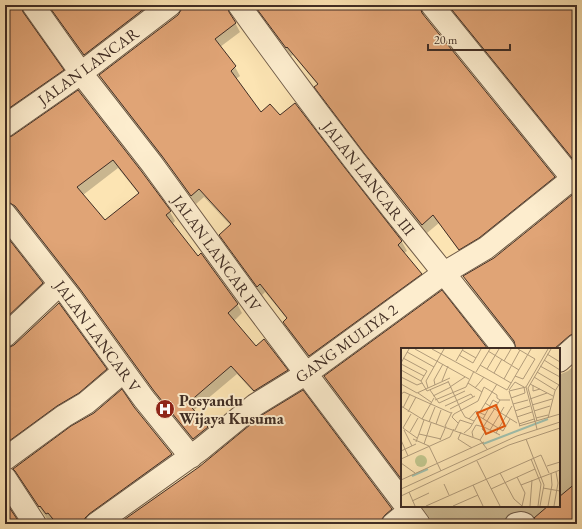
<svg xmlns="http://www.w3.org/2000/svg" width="582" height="529" viewBox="0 0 582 529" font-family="'EB Garamond',serif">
	<rect width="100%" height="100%" fill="#fce4b3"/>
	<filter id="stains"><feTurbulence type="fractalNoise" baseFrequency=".005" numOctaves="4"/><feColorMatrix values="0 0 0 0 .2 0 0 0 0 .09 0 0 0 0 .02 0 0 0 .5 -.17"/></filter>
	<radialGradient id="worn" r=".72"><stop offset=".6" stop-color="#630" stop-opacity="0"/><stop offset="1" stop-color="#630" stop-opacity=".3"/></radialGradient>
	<!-- shadow -->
	<path fill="#0003" fill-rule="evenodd" d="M 5,5 L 29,5 L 26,8 L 25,15 L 68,79 L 5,123 Z
		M 48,5 L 166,5 L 89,63 Z
		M 183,5 L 235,5 L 232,9 L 231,15 L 240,32 L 220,47 L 235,67 L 240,76 L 236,79 L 261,114 L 280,116 L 344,169 L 402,242 L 407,251 L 404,253 L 421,274 L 426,283 L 314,364 L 289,331 L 284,322 L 287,319 L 265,292 L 262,295 L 226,244 L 221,236 L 231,226 L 204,197 L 196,204 L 168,165 L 105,84 L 100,76 L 178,16 L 182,11 Z
		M 254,5 L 428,5 L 425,10 L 424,16 L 554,177 L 559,186 L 464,258 L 439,223 L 427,233 L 371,162 L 321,96 L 316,87 L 318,85 L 293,55 L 291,56 Z
		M 447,5 L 577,5 L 577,165 L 448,6 Z
		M 78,91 L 141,172 L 170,212 L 175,221 L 172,224 L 198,257 L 237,304 L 242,313 L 234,321 L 256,347 L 264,340 L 287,371 L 292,379 L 260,399 L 237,374 L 193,411 L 207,428 L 212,436 L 198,447 L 160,400 L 86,298 L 21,215 L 15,211 L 5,212 L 5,139 L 13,137 ZM 118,168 L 139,194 L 105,221 L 83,195 Z
		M 577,197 L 577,343 L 559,349 L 517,349 L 517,347 L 469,285 L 464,277 L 494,259 Z
		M 5,236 L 42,283 L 47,292 L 5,332 Z
		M 441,292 L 487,349 L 402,349 L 402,481 L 330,385 L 325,377 Z
		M 5,349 L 106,370 L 111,378 L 22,443 L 5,418 Z
		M 577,363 L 577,524 L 537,524 L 537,523 L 534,521 L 512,524 L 432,524 L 431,520 L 421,506 L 559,506 L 559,374 L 561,374 L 568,371 Z
		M 133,407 L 172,455 L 177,463 L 92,524 L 48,524 L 47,519 L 14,469 Z
		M 391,509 L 396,518 L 389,524 L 119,524 Z"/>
	<!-- building -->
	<path fill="#e0a476" stroke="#402d24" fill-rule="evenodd" d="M 5,5 L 21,5 L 23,12 L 64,70 L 5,111 Z
		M 48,5 L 149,5 L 84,55 Z
		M 182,5 L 227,5 L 229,12 L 236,23 L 215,39 L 236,66 L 231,71 L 261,112 L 270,104 L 280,115 L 295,103 L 345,168 L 402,241 L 398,245 L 422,274 L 309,356 L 283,322 L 287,318 L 260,284 L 257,287 L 219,235 L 231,224 L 199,189 L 191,196 L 162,156 L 99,75 L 178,15 L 181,10 Z
		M 254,5 L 420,5 L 420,7 L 422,13 L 555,177 L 479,238 L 459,250 L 433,215 L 422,225 L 364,153 L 314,87 L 318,84 L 287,47 L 286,48 Z
		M 448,5 L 577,5 L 577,163 L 576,163 Z
		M 78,90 L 142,172 L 171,211 L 166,215 L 198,256 L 201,253 L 238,304 L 228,313 L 256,346 L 264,339 L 288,370 L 254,391 L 231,366 L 188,403 L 208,427 L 193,439 L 154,391 L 80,289 L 15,206 L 10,203 L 5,202 L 5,138 L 12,136 ZM 113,160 L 139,193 L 105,220 L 77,187 Z
		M 572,195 L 577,196 L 577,333 L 574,333 L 569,336 L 554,349 L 516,349 L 514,341 L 463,276 L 494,258 Z
		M 5,234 L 43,283 L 5,319 Z
		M 442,290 L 488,349 L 402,349 L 402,480 L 324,376 Z
		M 59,303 L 107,369 L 79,393 L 57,406 L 5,444 L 5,348 L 8,348 L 14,345 Z
		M 122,389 L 134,407 L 172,454 L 89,514 L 85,518 L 84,524 L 57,524 L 48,513 L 46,514 L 40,506 L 39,507 L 15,471 L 13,469 L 71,426 L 94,413 Z
		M 303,390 L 392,509 L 385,515 L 382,519 L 381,524 L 118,524 L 199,467 L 262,415 Z
		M 577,482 L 577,524 L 536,524 L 536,521 L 534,518 L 548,506 L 559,506 L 559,497 Z
		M 5,501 L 19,522 L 16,524 L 5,524 Z"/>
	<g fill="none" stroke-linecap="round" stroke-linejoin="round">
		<defs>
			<path id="minor" d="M 33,5 L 81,73 L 152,164 L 256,307 L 402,501
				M 239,5 C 289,75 341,144 394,211 C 431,257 468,303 504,349
				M 432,5 L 577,184
				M 5,126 L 81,73 L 170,5
				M 5,214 L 70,297 L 144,399 L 191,457
				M 5,336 L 60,284
				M 559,361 L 577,345
				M 5,459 L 64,416 L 86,403 L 124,371
				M 5,478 L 35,524
				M 406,506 L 419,524
				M 96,524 L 201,449 L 255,405 L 307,373 L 444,273 L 486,248 L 577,175
				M 393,524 L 409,511
				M 516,524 L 521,523 L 524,524"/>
		</defs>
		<!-- minor casing -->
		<use href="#minor" stroke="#6f5b48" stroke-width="24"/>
		<!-- minor -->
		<use href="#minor" stroke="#fdedce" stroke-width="22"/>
	</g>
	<!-- icons -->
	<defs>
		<symbol id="hospital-disc" viewBox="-11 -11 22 22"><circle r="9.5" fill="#8f2418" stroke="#fdedce"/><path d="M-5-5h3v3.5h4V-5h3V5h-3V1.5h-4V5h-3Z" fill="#fff"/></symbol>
	</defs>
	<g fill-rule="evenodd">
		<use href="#hospital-disc" x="154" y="398" width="22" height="22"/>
	</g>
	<g text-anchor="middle" stroke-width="4" stroke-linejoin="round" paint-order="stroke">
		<!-- street labels -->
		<g font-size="16" fill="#402d24" stroke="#fdedce">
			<text transform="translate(88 66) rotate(-36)" y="6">JALAN LANCAR</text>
			<text transform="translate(369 178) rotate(52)" y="6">JALAN LANCAR III</text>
			<text transform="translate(217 253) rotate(54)" y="6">JALAN LANCAR IV</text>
			<text transform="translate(98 336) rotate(54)" y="6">JALAN LANCAR V</text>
			<text transform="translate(346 343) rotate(-36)" y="6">GANG MULIYA 2</text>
		</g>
		<!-- poi labels -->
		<g font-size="16" font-weight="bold" fill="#402d24" stroke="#fdedce" text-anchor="start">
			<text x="179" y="406">Posyandu<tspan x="179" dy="18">Wijaya Kusuma</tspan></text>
		</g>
	</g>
	<!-- overview -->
	<g transform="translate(401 348)">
		<rect width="159" height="159" fill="#fce4b3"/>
		<path d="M14 113a6 6 0 1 1 12 0a6 6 0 1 1-12 0Z" fill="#c0c48b"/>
		<path fill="none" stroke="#9fbfad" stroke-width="2" d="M 82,96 L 147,71M 11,128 L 27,121"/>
		<path fill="none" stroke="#b19b7a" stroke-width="1" d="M 14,1 L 68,31M 31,1 L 106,42M 61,2 L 75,10M 87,3 L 118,22M 6,4 L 33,19M 146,6 L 159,14M 58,7 L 72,15 L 80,1M 2,10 L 26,23M 143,12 L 159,22M 55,13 L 62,1M 103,13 L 110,1M 0,15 L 8,1M 0,16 L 23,28M 79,17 L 110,35M 139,18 L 159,29M 86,21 L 98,1M 0,22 L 20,33M 26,23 L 20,33 L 26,43 L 47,34M 75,24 L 89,1M 136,24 L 158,37M 93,25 L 101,11M 114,28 L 122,31 L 134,11 L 117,1M 0,29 L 16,37 L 21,35M 133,29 L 154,42M 103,31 L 119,2M 41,33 L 47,18M 47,33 L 60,62M 67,35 L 81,44M 0,36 L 16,45 L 49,30M 129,36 L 152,48M 34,37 L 33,32 L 42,16M 132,37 L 132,43 L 139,41M 49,39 L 64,29M 27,40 L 25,33 L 43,1M 74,40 L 83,29M 29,42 L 38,55 L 64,43M 106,42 L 130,1M 108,42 L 114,34 L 123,39 L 124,45M 17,45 L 30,54M 0,46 L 3,44 L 50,65M 32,48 L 50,39M 110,50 L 124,45M 129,51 L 146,45M 34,52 L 65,39 L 73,23M 84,55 L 116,75M 112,56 L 127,52M 131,57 L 151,51M 0,58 L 21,71 L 79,92 L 86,101M 44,58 L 70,46 L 72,49M 2,60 L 9,46M 49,61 L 74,48M 60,62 L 64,69 L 73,73M 114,63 L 129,58M 133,63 L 149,58M 7,64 L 15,49M 10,66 L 2,80 L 16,90M 76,67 L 102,83 L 109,71M 116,69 L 131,64M 135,70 L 147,67M 147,70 L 154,43 L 159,35M 21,71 L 33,50M 68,71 L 75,63 L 84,67M 82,71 L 92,52 L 97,55M 136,73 L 127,40 L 150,1M 28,74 L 34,59M 57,75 L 51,69 L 53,66 L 77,53 L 83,39 L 96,47 L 96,50 L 99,52 L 109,52M 35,76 L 40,62M 118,76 L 133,71M 44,78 L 51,64M 118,78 L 159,66M 119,78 L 108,43 L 125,39M 83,79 L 99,87M 136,81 L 125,39 L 147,1M 3,82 L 11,98M 54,82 L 59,72 L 71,76M 89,82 L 103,59M 9,84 L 17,70M 60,84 L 57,91 L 71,100M 63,85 L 69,80 L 96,36M 95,85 L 111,58M 18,86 L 40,91M 72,89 L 71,84 L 75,77 L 83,79M 12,91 L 28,98 L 40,123M 125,91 L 143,137 L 139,158M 0,92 L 7,108M 39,92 L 45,78M 79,92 L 84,84 L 81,81 L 99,52M 15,94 L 23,72M 23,96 L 30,75M 0,103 L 15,96M 0,111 L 49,89 L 53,81M 130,111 L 140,136 L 137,158M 76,113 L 99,158M 0,115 L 14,125M 146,118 L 159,114M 99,125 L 113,151 L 121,158M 116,129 L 124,145 L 121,158M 0,132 L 83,94M 43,136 L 48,147M 72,137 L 82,158M 120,137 L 159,122M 142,140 L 159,143M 0,141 L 116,88 L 159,74M 90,141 L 134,121M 8,144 L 14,158M 0,148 L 108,97 L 159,80M 11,153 L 28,145M 25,158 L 140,107 L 148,125M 52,158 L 77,147M 129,158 L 131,132M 147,158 L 151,137 L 150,125M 153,158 L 157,135 L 155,124"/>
		<path fill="#e0570d" fill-opacity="0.15" stroke="#e0570d" stroke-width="2" d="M 95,57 L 104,78 L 85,86 L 76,65 Z"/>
		<rect width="159" height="159" fill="none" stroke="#402d24" stroke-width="2"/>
	</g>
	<!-- margin -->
	<rect width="582" height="529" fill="none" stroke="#fce4b3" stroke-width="20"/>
	<rect x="6" y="6" width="570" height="517" fill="none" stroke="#402d24" stroke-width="2"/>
	<rect x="10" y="10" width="562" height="509" fill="none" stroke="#402d24"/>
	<!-- scale -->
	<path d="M428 44v6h82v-6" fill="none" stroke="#402d24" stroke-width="2"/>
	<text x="434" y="44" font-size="12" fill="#402d24" stroke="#fdedce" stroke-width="3" paint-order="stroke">20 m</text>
	<rect width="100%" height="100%" filter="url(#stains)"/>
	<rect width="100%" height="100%" fill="url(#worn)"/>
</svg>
